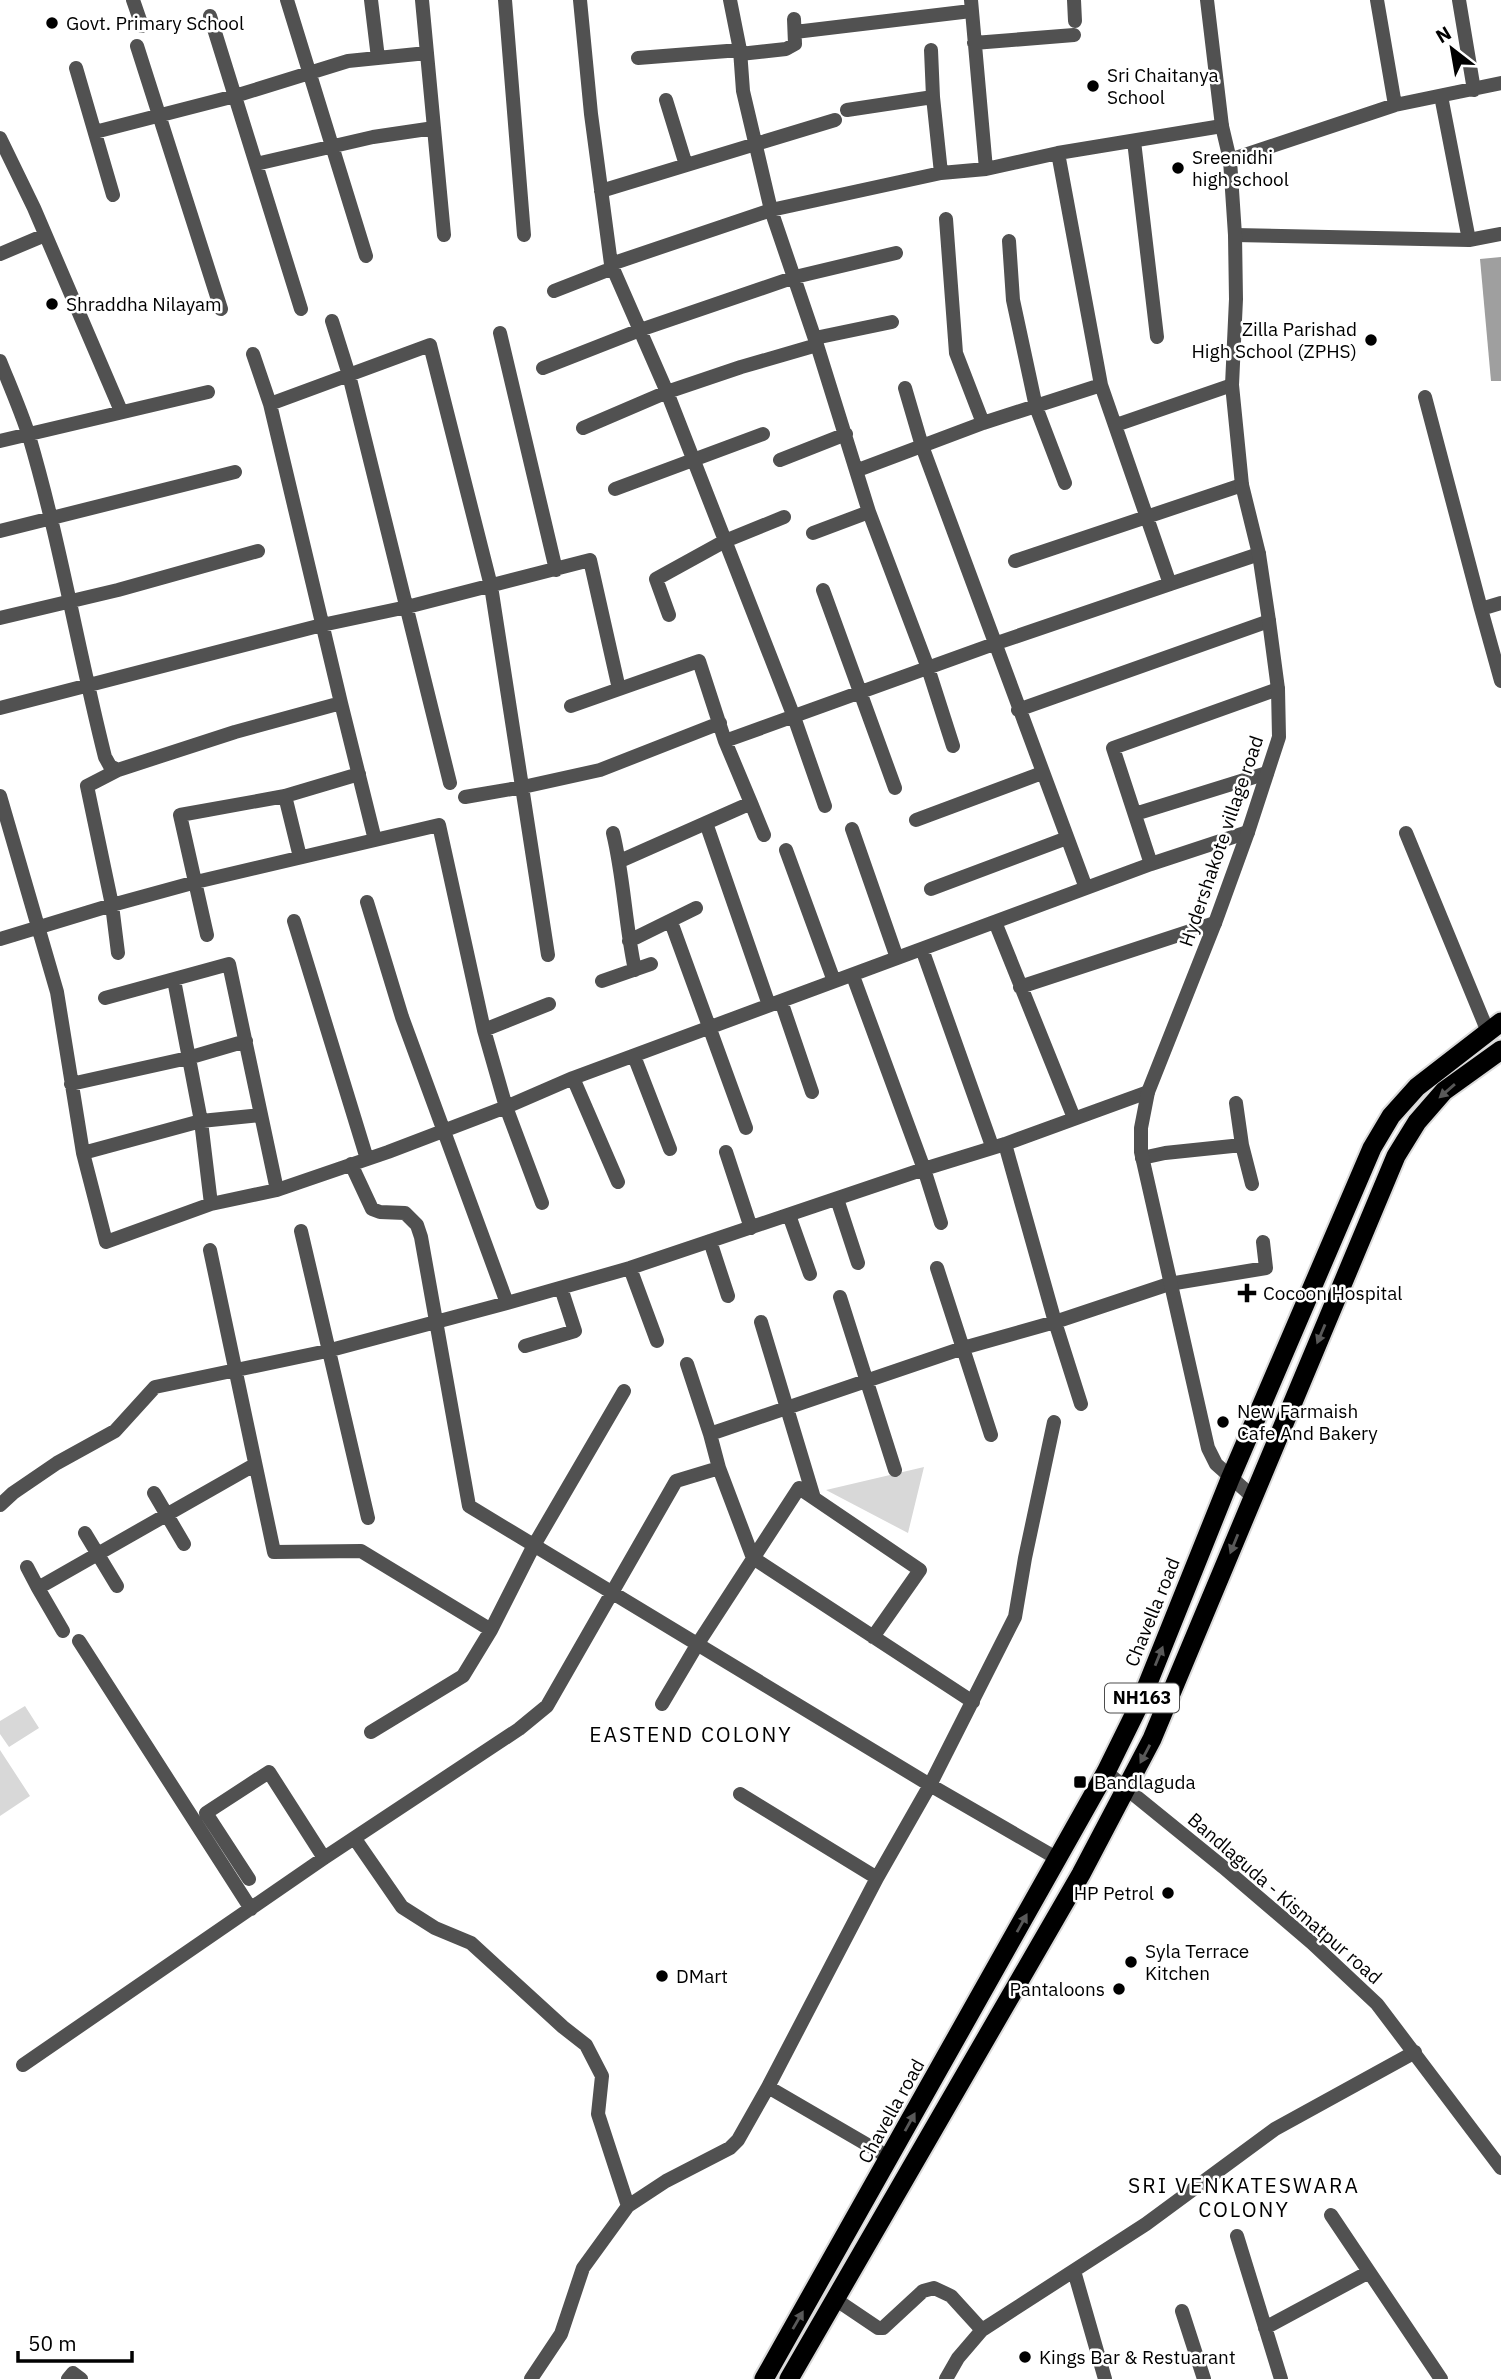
<svg xmlns="http://www.w3.org/2000/svg" width="1501" height="2379" viewBox="0 0 1501 2379" font-family="'IBM Plex Sans',sans-serif">
	<rect width="100%" height="100%" fill="#fff"/>
	<!-- green -->
	<path fill="#d8d8d8" d="M 924,1467 L 908,1533 L 826,1490 Z
		M 25,1706 L 39,1728 L 9,1747 L 0,1734 L 0,1721 Z
		M 0,1750 L 30,1796 L 0,1816 Z"/>
	<!-- water -->
	<path fill="#9f9f9f" d="M 1501,257 L 1501,381 L 1491,381 L 1480,259 Z"/>
	<g fill="none" stroke-linecap="round" stroke-linejoin="round">
		<defs>
			<path id="trunk" d="M 764,2379 L 1106,1772 L 1140,1703 L 1230,1479 L 1372,1148 L 1391,1116 L 1417,1087 L 1501,1022
				M 789,2379 L 1081,1874 L 1152,1739 L 1396,1156 L 1417,1122 L 1444,1091 L 1501,1050"/>
		</defs>
		<!-- trunk casing -->
		<use href="#trunk" stroke="#dbdbdb" stroke-width="23"/>
		<!-- minor -->
		<path stroke="#515151" stroke-width="14" d="M 133,0 L 142,26
			M 287,0 L 366,256
			M 371,0 L 378,58
			M 422,0 L 444,235
			M 505,0 L 524,235
			M 580,0 L 591,114 L 611,264 L 667,392 L 794,717 L 825,806
			M 730,0 L 740,50 L 743,91 L 771,210 L 817,345 L 869,512 L 928,668 L 953,746
			M 971,0 L 986,169
			M 1074,0 L 1075,21
			M 1377,0 L 1395,105
			M 1459,0 L 1474,90
			M 210,16 L 301,309
			M 795,32 L 971,11
			M 974,43 L 1074,35
			M 137,46 L 221,309
			M 740,54 L 786,49 L 795,44 L 794,19
			M 638,58 L 740,50
			M 76,68 L 113,195
			M 1441,96 L 1469,240
			M 933,97 L 941,173
			M 666,100 L 686,165
			M 847,110 L 933,97 L 931,50
			M 95,132 L 235,96 L 348,61 L 427,53
			M 0,138 L 34,208 L 121,411
			M 1134,141 L 1157,337
			M 1230,160 L 1395,105 L 1501,83
			M 256,164 L 373,137 L 434,128
			M 601,191 L 835,120
			M 946,219 L 956,353 L 983,423
			M 1235,235 L 1469,240 L 1501,234
			M 1009,241 L 1013,300 L 1036,407 L 1065,483
			M 0,254 L 45,235
			M 611,264 L 771,210 L 941,173 L 986,169 L 1058,153 L 1222,126
			M 554,291 L 613,268
			M 332,321 L 349,375 L 450,783
			M 500,333 L 556,570
			M 815,338 L 892,322
			M 253,354 L 270,404 L 341,703 L 375,840
			M 0,361 C 10,386 21,411 29,436 C 60,541 78,650 105,757 L 110,766 L 118,770 L 235,732 L 341,703
			M 543,368 L 640,330 L 795,277 L 896,253
			M 905,388 L 922,446 L 1086,888
			M 1425,397 L 1481,609 L 1501,603
			M 270,404 L 430,345 L 491,586 L 548,955
			M 1116,425 L 1232,385
			M 583,428 L 667,392 L 741,367 L 817,345
			M 0,441 L 208,392
			M 780,460 L 846,434
			M 858,470 L 983,423 L 1101,385
			M 615,489 L 763,434
			M 0,531 L 235,472
			M 813,533 L 869,512
			M 1015,561 L 1242,485
			M 1170,584 L 1259,554
			M 823,590 L 895,788
			M 1481,609 L 1501,681
			M 669,615 L 656,579 L 725,541 L 784,517
			M 0,618 L 118,590 L 258,551
			M 571,706 L 699,661 L 725,741 L 751,803 L 620,861
			M 0,708 L 322,625 L 407,607 L 590,560 L 619,689
			M 1018,710 L 1269,621
			M 725,741 L 994,644 L 1170,584 L 1101,385 L 1058,153
			M 0,796 L 57,992 L 83,1153 L 106,1242 L 211,1204 L 277,1190 L 388,1152 L 506,1107 L 573,1078 L 1151,864 L 1248,832
			M 285,796 L 300,857
			M 465,797 L 523,787 L 600,770 L 720,723
			M 751,803 L 764,835
			M 1135,814 L 1267,773
			M 916,820 L 1042,773
			M 706,823 L 769,1005
			M 852,829 L 897,958
			M 613,833 C 624,878 625,924 635,970
			M 1406,833 L 1488,1032
			M 786,850 L 834,981
			M 1151,864 L 1113,748 L 1278,689
			M 931,889 L 1067,838
			M 367,902 L 402,1017 L 507,1303
			M 294,921 L 367,1159
			M 671,922 L 746,1128
			M 995,922 L 1074,1118
			M 207,935 L 180,815 L 285,796 L 359,774
			M 0,939 L 112,905 L 196,882 L 439,825 L 484,1030 L 506,1107 L 542,1203
			M 629,941 L 696,908
			M 922,949 L 992,1146
			M 118,953 L 112,905 L 87,786 L 118,770
			M 853,976 L 924,1169 L 941,1223
			M 174,980 L 201,1121 L 211,1204
			M 602,981 L 651,964
			M 1020,987 L 1215,923
			M 105,998 L 229,964 L 277,1190
			M 781,1001 L 812,1092
			M 484,1030 L 549,1004
			M 634,1056 L 670,1149
			M 573,1078 L 618,1182
			M 71,1084 L 188,1058 L 246,1041
			M 1005,1144 L 1055,1322 L 1081,1404
			M 1242,1145 L 1252,1184
			M 726,1152 L 751,1228
			M 83,1153 L 201,1121 L 261,1115
			M 1142,1158 L 1165,1153 L 1242,1145 L 1236,1103
			M 351,1164 L 372,1209 L 380,1212 L 405,1213 L 417,1225 L 421,1237 L 469,1506 L 930,1785 L 1058,1859
			M 837,1199 L 858,1263
			M 789,1215 L 810,1274
			M 301,1231 L 368,1518
			M 710,1241 L 728,1296
			M 210,1250 L 274,1552 L 361,1551 L 491,1630
			M 630,1268 L 657,1341
			M 937,1268 L 991,1435
			M 840,1297 L 895,1470
			M 761,1322 L 814,1498
			M 525,1346 L 575,1331 L 561,1288
			M 687,1364 L 710,1434 L 719,1468 L 753,1558 L 973,1702
			M 710,1434 L 963,1348 L 1055,1322 L 1169,1284 L 1266,1268 L 1263,1242
			M 154,1493 L 184,1544
			M 0,1505 L 13,1493 L 57,1463 L 115,1431 L 155,1387 L 327,1351 L 507,1303 L 630,1268 L 924,1169 L 1005,1144 L 1148,1092
			M 85,1533 L 117,1586
			M 27,1567 L 38,1588
			M 63,1631 L 38,1588 L 254,1465
			M 79,1641 L 251,1909
			M 662,1704 L 697,1645 L 799,1488 L 920,1570 L 873,1637
			M 371,1732 L 463,1676 L 491,1630 L 533,1547 L 624,1391
			M 740,1794 L 877,1878
			M 355,1839 L 402,1907 L 435,1928 L 471,1943 L 563,2027 L 586,2045 L 602,2076 L 598,2114 L 628,2206
			M 249,1879 L 206,1813 L 269,1772 L 324,1858
			M 23,2065 L 324,1858 L 519,1729 L 547,1706 L 676,1481 L 719,1468
			M 890,2158 L 768,2087 L 877,1878 L 930,1785 L 1015,1617 L 1025,1558 L 1054,1422
			M 1331,2215 L 1441,2379
			M 1237,2236 L 1281,2379
			M 1074,2271 L 1105,2379
			M 835,2299 L 878,2328 L 883,2328 L 923,2291 L 934,2288 L 951,2296 L 982,2330
			M 1182,2311 L 1204,2379
			M 1265,2328 L 1369,2272
			M 68,2379 L 73,2373 L 81,2379
			M 531,2379 L 561,2334 L 583,2268 L 628,2206 L 666,2181 L 730,2148 L 738,2140 L 768,2087
			M 946,2379 L 958,2358 L 982,2330 L 1146,2224 L 1275,2129 L 1415,2052"/>
		<!-- tertiary -->
		<path stroke="#515151" stroke-width="14" d="M 1207,0 L 1222,126 L 1230,160 L 1235,235 L 1236,299 L 1232,385 L 1242,485 L 1259,554 L 1269,621 L 1278,689 L 1279,737 L 1248,832 L 1215,923 L 1148,1092 L 1141,1128 L 1141,1152 L 1208,1448 L 1216,1464 L 1253,1497
			M 1106,1772 L 1223,1867 L 1312,1943 L 1377,2004 L 1501,2168"/>
		<!-- trunk -->
		<use href="#trunk" stroke="#000" stroke-width="19"/>
	</g>
	<!-- one-way arrows -->
	<defs><path id="oneway-solid" d="M-6-.8H1V-3.2L6.5 0L1 3.2V.8H-6Z" transform="scale(1.75)"/></defs>
	<g fill="#595959">
		<use href="#oneway-solid" transform="translate(1447 1091) rotate(139)"/>
		<use href="#oneway-solid" transform="translate(1321 1334) rotate(113)"/>
		<use href="#oneway-solid" transform="translate(1234 1544) rotate(112)"/>
		<use href="#oneway-solid" transform="translate(1159 1656) rotate(-68)"/>
		<use href="#oneway-solid" transform="translate(1145 1754) rotate(118)"/>
		<use href="#oneway-solid" transform="translate(1022 1923) rotate(-61)"/>
		<use href="#oneway-solid" transform="translate(910 2122) rotate(-61)"/>
		<use href="#oneway-solid" transform="translate(798 2320) rotate(-60)"/>
	</g>
	<!-- markers -->
	<g fill="#000" stroke="#fff" stroke-width="2.5">
		<circle cx="52" cy="23" r="7"/>
		<circle cx="1093" cy="86" r="7"/>
		<circle cx="1178" cy="168" r="7"/>
		<circle cx="52" cy="304" r="7"/>
		<circle cx="1371" cy="340" r="7"/>
		<path d="M1243.5 1282.5h7v7h7v7h-7v7h-7v-7h-7v-7h7z"/>
		<circle cx="1223" cy="1422" r="7"/>
		<rect x="1073" y="1775" width="14" height="14" rx="3.5"/>
		<circle cx="1168" cy="1893" r="7"/>
		<circle cx="1131" cy="1962" r="7"/>
		<circle cx="662" cy="1976" r="7"/>
		<circle cx="1119" cy="1989" r="7"/>
		<circle cx="1025" cy="2357" r="7"/>
	</g>
	<g text-anchor="middle" stroke-width="5" stroke-linejoin="round" paint-order="stroke">
		<!-- shield labels -->
		<rect fill="#fff" stroke="#4c4c4c" stroke-width="2" x="1105" y="1683.5" width="74" height="29" rx="5"/>
		<g font-size="18" font-weight="bold" fill="#000">
			<text x="1142" y="1704">NH163</text>
		</g>
		<!-- poi labels -->
		<g font-size="19" fill="#000" stroke="#fff" text-anchor="start">
			<text x="66" y="30">Govt. Primary School</text>
			<text x="1107" y="82">Sri Chaitanya<tspan x="1107" dy="22">School</tspan></text>
			<text x="1192" y="164">Sreenidhi<tspan x="1192" dy="22">high school</tspan></text>
			<text x="66" y="311">Shraddha Nilayam</text>
			<text x="1357" y="336" text-anchor="end">Zilla Parishad<tspan x="1357" dy="22">High School (ZPHS)</tspan></text>
			<text x="1263" y="1300">Cocoon Hospital</text>
			<text x="1237" y="1418">New Farmaish<tspan x="1237" dy="22">Cafe And Bakery</tspan></text>
			<text x="1094" y="1789">Bandlaguda</text>
			<text x="1154" y="1900" text-anchor="end">HP Petrol</text>
			<text x="1145" y="1958">Syla Terrace<tspan x="1145" dy="22">Kitchen</tspan></text>
			<text x="676" y="1983">DMart</text>
			<text x="1105" y="1996" text-anchor="end">Pantaloons</text>
			<text x="1039" y="2364">Kings Bar &amp; Restuarant</text>
		</g>
		<!-- street labels -->
		<g font-size="19" fill="#000" stroke="#fff">
			<text transform="translate(1221 841) rotate(-71)" y="7">Hydershakote village road</text>
			<text transform="translate(1152 1612) rotate(-68)" y="7">Chavella road</text>
			<text transform="translate(1285 1898) rotate(41)" y="7">Bandlaguda - Kismatpur road</text>
			<text transform="translate(891 2111) rotate(-61)" y="7">Chavella road</text>
		</g>
		<!-- neighbourhood labels -->
		<g font-size="21" letter-spacing="2" fill="#000" stroke="#fff">
			<text x="691" y="1742">EASTEND COLONY</text>
			<text x="1244" y="2193">SRI VENKATESWARA<tspan x="1244" dy="24">COLONY</tspan></text>
		</g>
	</g>
	<!-- north arrow -->
	<g transform="translate(1452 49) rotate(329)" stroke="#ffffff" stroke-width="5" paint-order="stroke">
	<path d="M0-5L12 26L0 18L-12 26Z" fill="#000000"/>
	<text y="-10" font-size="19" font-weight="bold" text-anchor="middle" fill="#000000">N</text>
	</g>
	<!-- scale -->
	<path d="M18 2351v10h114v-10" fill="none" stroke="#000000" stroke-width="3.5"/>
	<text x="28" y="2351" font-size="21" fill="#000000" stroke="#ffffff" stroke-width="5" paint-order="stroke">50 m</text>
</svg>
